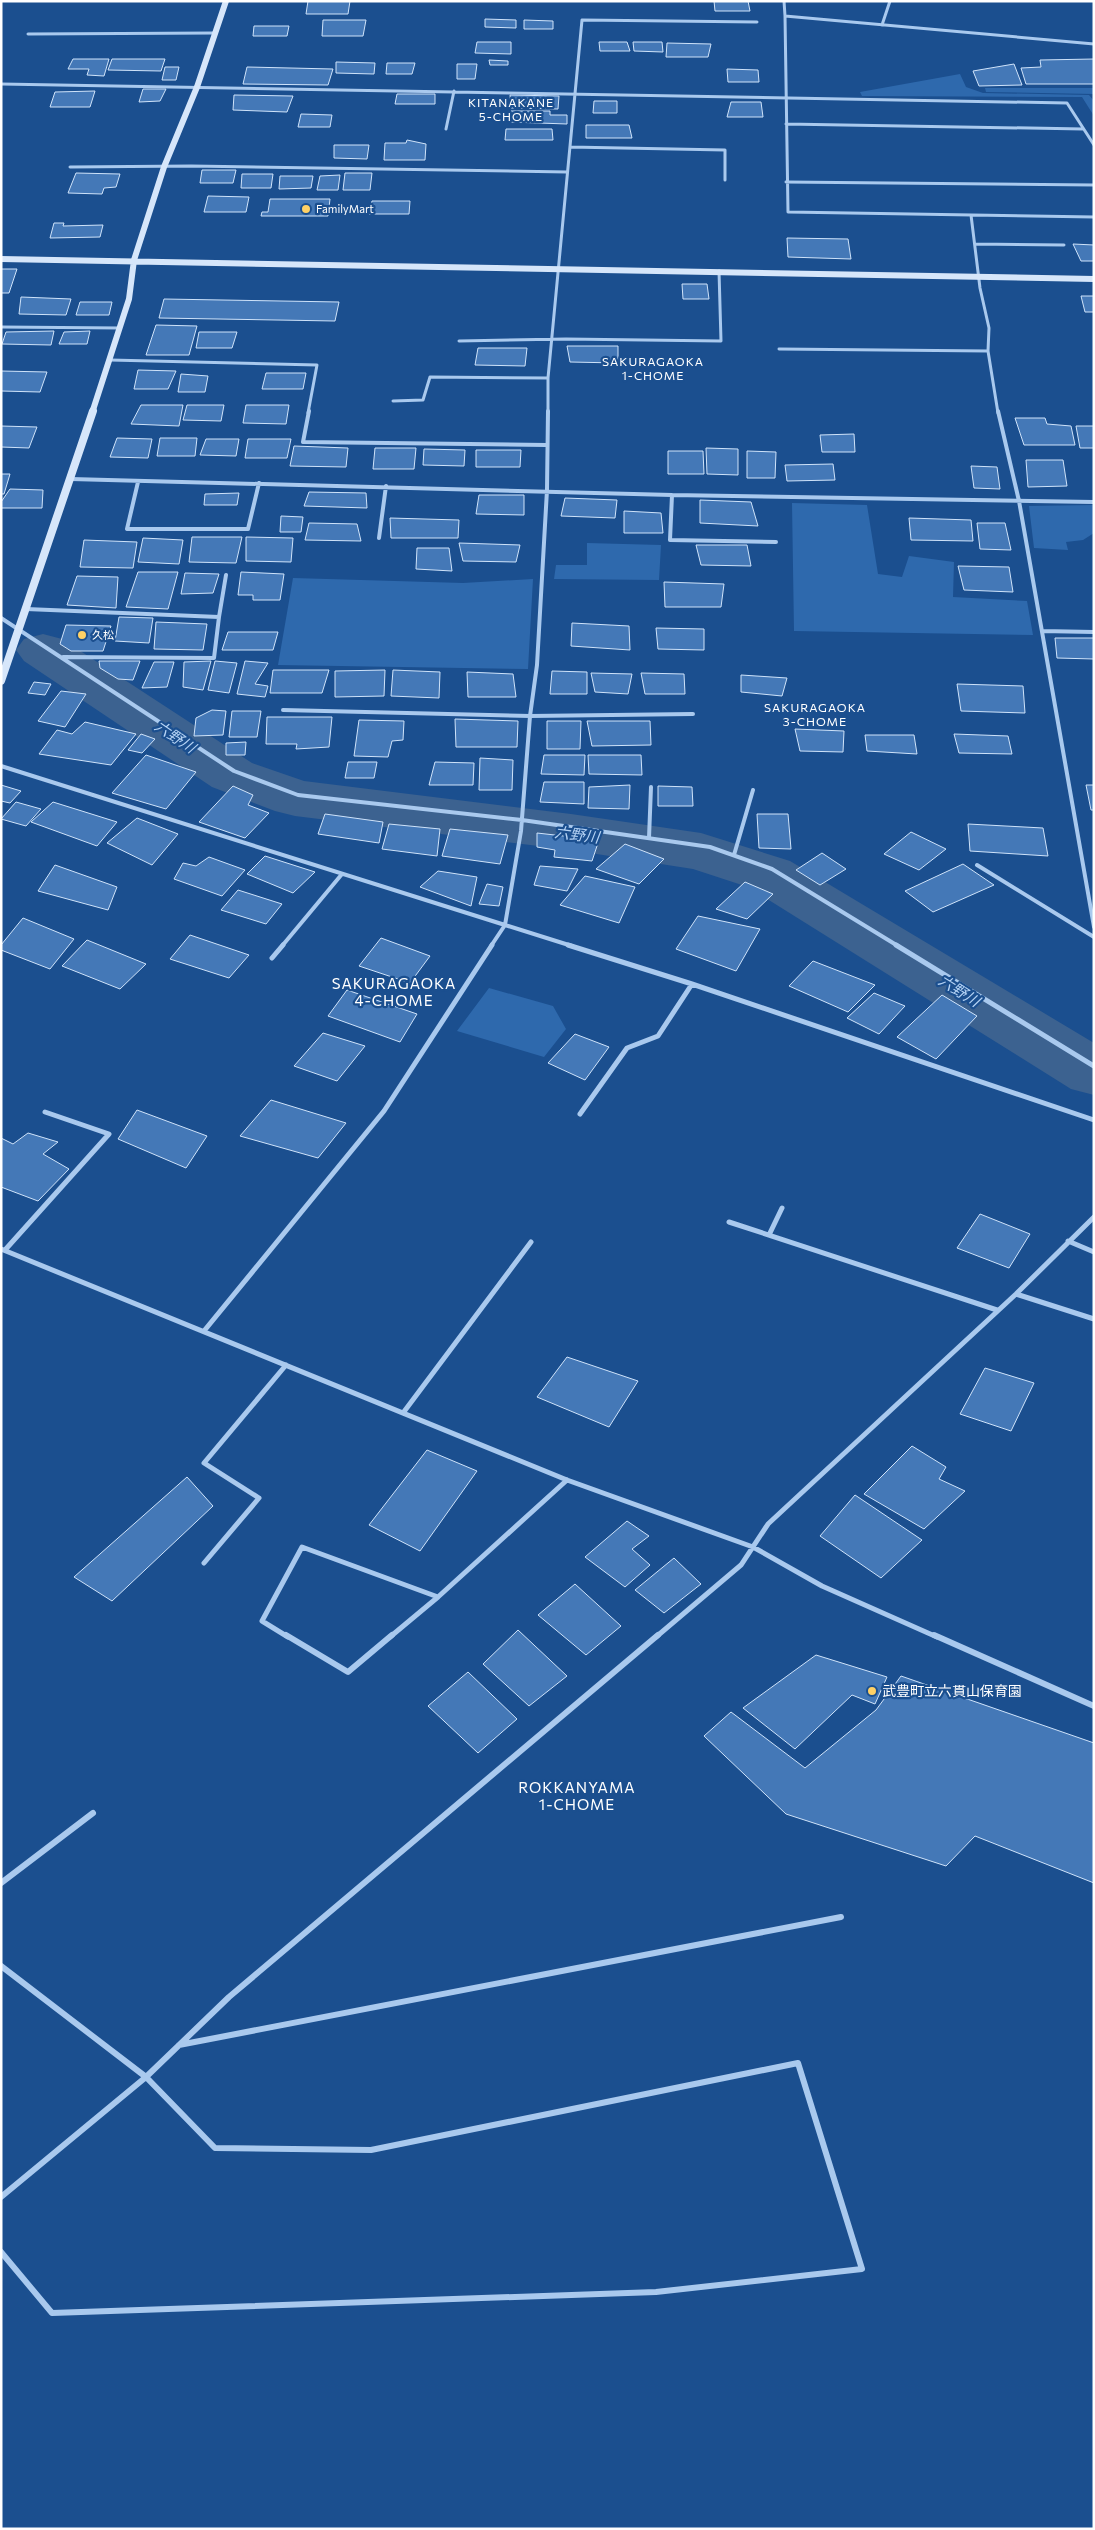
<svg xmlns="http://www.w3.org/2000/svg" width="1095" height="2530" viewBox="0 0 1095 2530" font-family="Commissioner,'Noto Sans JP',sans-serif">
	<rect width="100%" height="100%" fill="#1b4f8f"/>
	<!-- green -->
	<path fill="#2e69ad" d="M 960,74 L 966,87 L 983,93 L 1089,95 L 1094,101 L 1094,116 L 1082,97 L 862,96 L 860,92 Z
		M 985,88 L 1094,88 L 1094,94 L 986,92 Z
		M 792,503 L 867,505 L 878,574 L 902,577 L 909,556 L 954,562 L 953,597 L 1027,601 L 1033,635 L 794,631 Z
		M 1094,505 L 1094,533 L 1083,540 L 1066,542 L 1068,550 L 1034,548 L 1029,506 Z
		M 587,543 L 661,545 L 659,580 L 554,579 L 556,565 L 587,565 Z
		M 293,578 L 463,583 L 533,579 L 528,669 L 278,665 Z
		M 489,988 L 553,1006 L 566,1029 L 544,1057 L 457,1031 Z"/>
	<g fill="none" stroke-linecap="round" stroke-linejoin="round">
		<!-- river -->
		<path fill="#3c6290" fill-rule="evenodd" d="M 43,634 L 62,639 L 252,763 L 304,781 L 571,814 L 701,833 L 790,861 L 1094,1043 L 1094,1095 L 1071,1089 L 748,887 L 693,869 L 571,850 L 295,816 L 275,811 L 212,787 L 24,661 L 16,650 L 24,639 Z"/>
	</g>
	<!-- building -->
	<path fill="#4478b7" stroke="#cfe3fa" d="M 308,1 L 350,1 L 348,14 L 306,14 Z
		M 714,1 L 748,1 L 750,11 L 715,11 Z
		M 485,19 L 516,20 L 516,28 L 485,27 Z
		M 323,20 L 366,20 L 363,36 L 322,36 Z
		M 524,20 L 553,21 L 553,29 L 524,29 Z
		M 254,26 L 289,26 L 287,36 L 253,36 Z
		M 477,42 L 511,42 L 511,54 L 475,53 Z
		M 599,42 L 627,42 L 630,51 L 600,51 Z
		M 633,42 L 662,42 L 663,52 L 634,51 Z
		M 667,43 L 711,44 L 708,57 L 666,57 Z
		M 73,59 L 109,59 L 104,76 L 87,75 L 89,69 L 68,69 Z
		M 112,59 L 165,59 L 161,71 L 108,70 Z
		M 1094,59 L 1094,84 L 1026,84 L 1021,68 L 1041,67 L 1040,60 Z
		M 489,60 L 508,61 L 508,65 L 490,65 Z
		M 336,62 L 375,63 L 374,74 L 336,73 Z
		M 387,63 L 415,63 L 412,74 L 386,74 Z
		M 457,64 L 477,64 L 475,79 L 457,79 Z
		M 1014,64 L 1022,85 L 979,86 L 973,71 Z
		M 165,67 L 179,67 L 176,80 L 162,80 Z
		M 247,67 L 333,69 L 328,85 L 243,84 Z
		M 727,69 L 758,70 L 759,82 L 728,82 Z
		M 143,89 L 166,89 L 160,101 L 139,102 Z
		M 95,91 L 90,107 L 50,107 L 55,92 Z
		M 397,94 L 435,94 L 435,104 L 395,104 Z
		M 234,95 L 293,96 L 287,112 L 233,110 Z
		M 510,95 L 559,96 L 558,109 L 511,108 Z
		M 594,101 L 617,101 L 617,113 L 593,113 Z
		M 731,102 L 761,102 L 763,117 L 727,117 Z
		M 511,111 L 550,111 L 550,115 L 567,115 L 567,124 L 511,122 Z
		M 301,114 L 332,115 L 330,127 L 298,127 Z
		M 586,125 L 629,125 L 632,138 L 586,138 Z
		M 506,129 L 552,129 L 553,140 L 505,140 Z
		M 407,140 L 426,144 L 425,160 L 384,160 L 385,143 L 406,143 Z
		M 334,145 L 369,145 L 367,159 L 334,158 Z
		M 202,170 L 236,170 L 233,183 L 200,183 Z
		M 76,173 L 120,174 L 116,187 L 104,188 L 102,194 L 68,193 Z
		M 345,173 L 372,173 L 370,190 L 343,190 Z
		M 242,174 L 273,174 L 271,188 L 241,188 Z
		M 340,175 L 338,190 L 317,190 L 320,176 Z
		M 280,176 L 313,176 L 311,188 L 279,189 Z
		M 208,196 L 249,197 L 246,212 L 204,212 Z
		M 270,199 L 330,199 L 328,216 L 261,216 L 262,212 L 268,212 Z
		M 372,201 L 410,201 L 409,214 L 369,214 Z
		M 54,223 L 64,223 L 63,226 L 103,225 L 100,237 L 50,238 Z
		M 787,238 L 848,239 L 851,259 L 788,257 Z
		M 1073,244 L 1094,245 L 1094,261 L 1081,261 Z
		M 1,269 L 17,269 L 9,293 L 1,293 Z
		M 682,284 L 707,284 L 709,299 L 683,299 Z
		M 1081,296 L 1094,296 L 1094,312 L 1085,312 Z
		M 21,297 L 71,299 L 66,315 L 19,314 Z
		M 164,299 L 339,302 L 335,321 L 159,318 Z
		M 80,302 L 112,302 L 109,315 L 76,315 Z
		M 156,325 L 197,326 L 189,355 L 146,355 Z
		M 54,331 L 51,345 L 2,344 L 6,332 Z
		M 90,331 L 87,344 L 59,344 L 64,332 Z
		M 199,332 L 237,332 L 232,348 L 196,348 Z
		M 567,346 L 618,346 L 618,363 L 570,362 Z
		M 478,348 L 527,348 L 525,366 L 475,365 Z
		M 138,370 L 176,371 L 168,389 L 134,389 Z
		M 1,371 L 47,372 L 40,392 L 1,391 Z
		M 266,373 L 306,373 L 303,389 L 262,389 Z
		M 181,374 L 208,376 L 205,392 L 178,392 Z
		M 141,405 L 183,405 L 179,426 L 131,424 Z
		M 187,405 L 224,405 L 221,421 L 183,420 Z
		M 246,405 L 289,405 L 286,424 L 243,423 Z
		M 1015,418 L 1045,418 L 1047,424 L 1071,426 L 1075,445 L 1024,445 Z
		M 1,426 L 37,427 L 29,448 L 1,447 Z
		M 1076,426 L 1094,426 L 1094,448 L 1080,448 Z
		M 854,434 L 855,452 L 822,452 L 820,435 Z
		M 117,438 L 152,439 L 148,458 L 110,457 Z
		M 160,438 L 197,438 L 195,456 L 157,456 Z
		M 206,439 L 239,439 L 236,456 L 200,455 Z
		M 248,439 L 291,439 L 287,458 L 245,458 Z
		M 294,446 L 348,448 L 346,467 L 290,466 Z
		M 375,448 L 416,448 L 414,469 L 373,469 Z
		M 706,448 L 738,449 L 738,475 L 707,474 Z
		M 424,449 L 465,450 L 464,466 L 423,465 Z
		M 476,450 L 521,450 L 520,467 L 476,467 Z
		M 668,451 L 703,451 L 704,474 L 668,474 Z
		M 747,451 L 776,452 L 775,478 L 747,478 Z
		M 1026,460 L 1063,460 L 1067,486 L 1028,487 Z
		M 833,464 L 835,480 L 787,481 L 785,465 Z
		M 971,466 L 997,467 L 1000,489 L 974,488 Z
		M 1,474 L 10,474 L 4,494 L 1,494 Z
		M 10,489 L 43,490 L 42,508 L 1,508 L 1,502 Z
		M 309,492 L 366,493 L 367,508 L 304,506 Z
		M 239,493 L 237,505 L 204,505 L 205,494 Z
		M 479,495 L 524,495 L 524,515 L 476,514 Z
		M 565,498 L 617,500 L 615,518 L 561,516 Z
		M 700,500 L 751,502 L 758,526 L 700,523 Z
		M 624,511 L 661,513 L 663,533 L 624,533 Z
		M 281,516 L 303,517 L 301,532 L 280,532 Z
		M 390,518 L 459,520 L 458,538 L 391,538 Z
		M 909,518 L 971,520 L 973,541 L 911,540 Z
		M 309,523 L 357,524 L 361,541 L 305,540 Z
		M 977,523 L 1005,523 L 1011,550 L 980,549 Z
		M 192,537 L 242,537 L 236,563 L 189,562 Z
		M 246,537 L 293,538 L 291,562 L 246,561 Z
		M 143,538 L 183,540 L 179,564 L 138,562 Z
		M 84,540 L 137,542 L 133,568 L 80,567 Z
		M 459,543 L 520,545 L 516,562 L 463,561 Z
		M 696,545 L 747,545 L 751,566 L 701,565 Z
		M 417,548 L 449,548 L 452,571 L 416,569 Z
		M 958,566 L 1009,567 L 1013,592 L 964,590 Z
		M 138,572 L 178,572 L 168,609 L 126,607 Z
		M 241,572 L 284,574 L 280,600 L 253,600 L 253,595 L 238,595 Z
		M 185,573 L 219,574 L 213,593 L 181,594 Z
		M 77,576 L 118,577 L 116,608 L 67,605 Z
		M 664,582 L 724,584 L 721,607 L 665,607 Z
		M 119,617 L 153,618 L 149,643 L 115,641 Z
		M 156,622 L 207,624 L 203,650 L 154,649 Z
		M 572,623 L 629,626 L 630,650 L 571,646 Z
		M 66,625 L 111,626 L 103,651 L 71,651 L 60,644 Z
		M 656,628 L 704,629 L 704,650 L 658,649 Z
		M 228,632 L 278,632 L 273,650 L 222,650 Z
		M 1055,638 L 1094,638 L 1094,659 L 1057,658 Z
		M 99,661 L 140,661 L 133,680 L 118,679 L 100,668 Z
		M 211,661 L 203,690 L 183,687 L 184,662 Z
		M 215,661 L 237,663 L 229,693 L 208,690 Z
		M 245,661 L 268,663 L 255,684 L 268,686 L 265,697 L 237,694 Z
		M 154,662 L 174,662 L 167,687 L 142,688 Z
		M 273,670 L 329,670 L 322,693 L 270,693 Z
		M 385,670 L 384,696 L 335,697 L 335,671 Z
		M 393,670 L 440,672 L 439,698 L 391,696 Z
		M 552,671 L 587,672 L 587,694 L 550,694 Z
		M 467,672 L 513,674 L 516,697 L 468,697 Z
		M 591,673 L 632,674 L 628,694 L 595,692 Z
		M 641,673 L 684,674 L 685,694 L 645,694 Z
		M 741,675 L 787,678 L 782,696 L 741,692 Z
		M 34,682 L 51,684 L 45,695 L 28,693 Z
		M 957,684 L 1023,686 L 1025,713 L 961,711 Z
		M 61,691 L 86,694 L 65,727 L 38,721 Z
		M 212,710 L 226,711 L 223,735 L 194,736 L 196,718 Z
		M 232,711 L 261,711 L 257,737 L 229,737 Z
		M 267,717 L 332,717 L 329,747 L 296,749 L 297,744 L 266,744 Z
		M 455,719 L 518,721 L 517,747 L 456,747 Z
		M 359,720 L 404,721 L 403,740 L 392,741 L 388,757 L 354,756 Z
		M 547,721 L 581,721 L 580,749 L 547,749 Z
		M 587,721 L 650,721 L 651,745 L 592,746 Z
		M 85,722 L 136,734 L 111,765 L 39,754 L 57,730 L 72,734 Z
		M 795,729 L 844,731 L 843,752 L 800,751 Z
		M 141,734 L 155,739 L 142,753 L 128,750 Z
		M 954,734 L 1008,736 L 1012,754 L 959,753 Z
		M 865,735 L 914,735 L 917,754 L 867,751 Z
		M 246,742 L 245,755 L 226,755 L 226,743 Z
		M 146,755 L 196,772 L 166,809 L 112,793 Z
		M 544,755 L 585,755 L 584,775 L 541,774 Z
		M 588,755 L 641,755 L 642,775 L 589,774 Z
		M 480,758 L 513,760 L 512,790 L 479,790 Z
		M 348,762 L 377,762 L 374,778 L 345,778 Z
		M 435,762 L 474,763 L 473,785 L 429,785 Z
		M 544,782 L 584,782 L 584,804 L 540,802 Z
		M 1,785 L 21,791 L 10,803 L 1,801 Z
		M 630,785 L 629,809 L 588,808 L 589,787 Z
		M 1086,785 L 1094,785 L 1094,810 L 1091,810 Z
		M 233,786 L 253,795 L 248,805 L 269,813 L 245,838 L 199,822 Z
		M 658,786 L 692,787 L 693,806 L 658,806 Z
		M 16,802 L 41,809 L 26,826 L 1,819 Z
		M 53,802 L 117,822 L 97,846 L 31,822 Z
		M 325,814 L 383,822 L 379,843 L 318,834 Z
		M 757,814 L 788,814 L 791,849 L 759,848 Z
		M 137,818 L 178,834 L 152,865 L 107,843 Z
		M 389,824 L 440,829 L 437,856 L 382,849 Z
		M 968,824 L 1043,828 L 1048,856 L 970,851 Z
		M 450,829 L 508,835 L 500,864 L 442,856 Z
		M 911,832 L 946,849 L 919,870 L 884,854 Z
		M 537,833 L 599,840 L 592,861 L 554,857 L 555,850 L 537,847 Z
		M 625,844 L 664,859 L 639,884 L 596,869 Z
		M 822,853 L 846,869 L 820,885 L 796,870 Z
		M 265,856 L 315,872 L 293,893 L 247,874 Z
		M 209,857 L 245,870 L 222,896 L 174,879 L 183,863 L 196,866 Z
		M 963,864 L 994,885 L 933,912 L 905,891 Z
		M 55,865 L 117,887 L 108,910 L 38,891 Z
		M 540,866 L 578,869 L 567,891 L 534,885 Z
		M 438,871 L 477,877 L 471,906 L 420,887 Z
		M 585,876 L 635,887 L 619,923 L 560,905 Z
		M 745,882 L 773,894 L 747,919 L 716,909 Z
		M 487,884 L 503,887 L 499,906 L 479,904 Z
		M 238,890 L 282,904 L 266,924 L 221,910 Z
		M 698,916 L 760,929 L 736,971 L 676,949 Z
		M 23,918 L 74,939 L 50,969 L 1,950 L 1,945 Z
		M 190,935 L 249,955 L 229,978 L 170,959 Z
		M 381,938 L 430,956 L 410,983 L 359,966 Z
		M 87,940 L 146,964 L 120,989 L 62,966 Z
		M 813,961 L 875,985 L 848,1012 L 789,986 Z
		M 347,990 L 417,1014 L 400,1042 L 328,1016 Z
		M 874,993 L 905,1006 L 879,1034 L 847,1018 Z
		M 942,995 L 977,1016 L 936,1059 L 897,1037 Z
		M 323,1033 L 365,1046 L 337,1081 L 294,1066 Z
		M 575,1034 L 609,1047 L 585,1080 L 548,1063 Z
		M 271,1100 L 346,1123 L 318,1158 L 240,1136 Z
		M 137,1110 L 207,1136 L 186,1168 L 118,1139 Z
		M 28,1133 L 58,1142 L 43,1154 L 69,1169 L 38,1201 L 1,1187 L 1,1138 L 13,1144 Z
		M 980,1214 L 1030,1234 L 1009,1268 L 957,1248 Z
		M 567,1357 L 638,1381 L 609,1427 L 537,1397 Z
		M 985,1368 L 1034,1383 L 1011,1431 L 960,1414 Z
		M 912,1446 L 946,1467 L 939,1479 L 965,1491 L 924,1529 L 864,1494 Z
		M 427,1450 L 477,1471 L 420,1551 L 369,1525 Z
		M 187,1477 L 213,1506 L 112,1601 L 74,1577 Z
		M 855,1495 L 922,1540 L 881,1578 L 820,1536 Z
		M 627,1521 L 649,1536 L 632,1549 L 650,1565 L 625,1587 L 585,1557 Z
		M 674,1558 L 701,1584 L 664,1613 L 635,1590 Z
		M 575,1584 L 621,1626 L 586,1655 L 538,1615 Z
		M 518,1630 L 567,1676 L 529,1706 L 483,1664 Z
		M 816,1655 L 887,1677 L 875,1704 L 852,1695 L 795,1749 L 743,1708 Z
		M 468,1672 L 517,1719 L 478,1753 L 428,1706 Z
		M 901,1676 L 1094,1743 L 1094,1883 L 975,1836 L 946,1866 L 786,1814 L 704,1736 L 731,1712 L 805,1768 L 876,1710 Z"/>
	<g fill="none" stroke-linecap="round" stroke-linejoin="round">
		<!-- street-far3 -->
		<path stroke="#a9c9ee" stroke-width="3" d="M 784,1 L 785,16 L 1094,44
			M 785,16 L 788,212 L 1094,217
			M 882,25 L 890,1
			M 28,34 L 214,33
			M 1,84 L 1067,103 L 1094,145
			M 786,124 L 1083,129
			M 446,129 L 454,91
			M 570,147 L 725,150 L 725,180
			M 70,167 L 191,166 L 567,172
			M 786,182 L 1094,185
			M 971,215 L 980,288 L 989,328 L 988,351 L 998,413
			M 975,244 L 1064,245
			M 1,327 L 120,328
			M 459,341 L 566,339 L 721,341 L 719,271
			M 779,349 L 988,351
			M 110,360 L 317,365 L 308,413
			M 393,401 L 423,400 L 430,377 L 548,378
			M 548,413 L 548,378 L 582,20 L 757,22"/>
		<!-- street-far2 -->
		<path stroke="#a9c9ee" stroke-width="4" d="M 309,411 L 303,442 L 546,445
			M 998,411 L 1019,501 L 1094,927
			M 71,479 L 672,495 L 1094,502
			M 138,482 L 127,529 L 248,529 L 259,483
			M 672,495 L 670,540 L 776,542
			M 379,538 L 386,486
			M 26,609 L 219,617 L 214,658 L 63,657
			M 219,617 L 226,575
			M 1,618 L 234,771 L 298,795 L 522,820 L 710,847 L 772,869 L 898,946
			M 1042,631 L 1094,632
			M 283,710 L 530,716 L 693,714
			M 1,766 L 505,925 L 521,831 L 530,716 L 537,665 L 547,490 L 548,411
			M 649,838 L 651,787
			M 734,855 L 753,790
			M 977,865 L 1094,937
			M 282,946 L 342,874
			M 491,946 L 505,925 L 572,946"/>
		<!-- street-far1 -->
		<path stroke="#a9c9ee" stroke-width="5" d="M 568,945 L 692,984 L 1094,1120
			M 896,945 L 1094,1066
			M 272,958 L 283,945
			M 580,1114 L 627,1048 L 658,1036 L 692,984
			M 729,1222 L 997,1310
			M 769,1235 L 782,1208
			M 1068,1241 L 1094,1252
			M 1,1249 L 567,1480 L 753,1547 L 822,1586 L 937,1637
			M 5,1250 L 109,1134 L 45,1112
			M 1016,1294 L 1094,1319
			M 204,1331 L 384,1111 L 492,945
			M 403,1413 L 531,1242
			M 204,1563 L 259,1498 L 204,1463 L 286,1365
			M 438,1597 L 567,1480
			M 288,1637 L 262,1621 L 302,1547 L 438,1597
			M 390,1637 L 438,1597
			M 656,1637 L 741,1565 L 768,1524 L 1016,1294 L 1094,1217"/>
		<!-- street -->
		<path stroke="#a9c9ee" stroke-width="6" d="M 286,1635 L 348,1672 L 392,1635
			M 934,1635 L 1094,1706
			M 1,1883 L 93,1813
			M 1,1966 L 146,2077 L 215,2148 L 371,2150 L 798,2063 L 862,2269 L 656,2292 L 52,2313 L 1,2252
			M 179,2045 L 841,1917
			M 1,2197 L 146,2077 L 229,1997 L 658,1635"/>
		<!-- secondary-far1 -->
		<path stroke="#d6e6fa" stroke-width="6" d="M 1,259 L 1094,279
			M 92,413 L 129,299 L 134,260 L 164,167 L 197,87 L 226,1"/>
		<!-- secondary -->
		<path stroke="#d6e6fa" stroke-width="8" d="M 1,681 L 93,411"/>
	</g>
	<!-- markers -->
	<g fill="#ffd166" stroke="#1b4f8f" stroke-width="2">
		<circle cx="306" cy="209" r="5"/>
		<circle cx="82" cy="635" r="5"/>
		<circle cx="872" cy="1691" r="5"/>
	</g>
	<g text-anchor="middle" stroke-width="4.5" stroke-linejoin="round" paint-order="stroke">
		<!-- far-poi labels -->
		<g font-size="11" fill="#fff" stroke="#1b4f8f" text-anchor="start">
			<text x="316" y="213">FamilyMart</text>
			<text x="92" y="639">久松</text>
		</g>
		<!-- far-neighbourhood labels -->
		<g font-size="12" letter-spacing="1" fill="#fff" stroke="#1b4f8f">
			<text x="511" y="107">KITANAKANE<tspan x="511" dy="14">5-CHOME</tspan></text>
			<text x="653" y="366">SAKURAGAOKA<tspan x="653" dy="14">1-CHOME</tspan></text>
			<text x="815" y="712">SAKURAGAOKA<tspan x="815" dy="14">3-CHOME</tspan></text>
		</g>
		<!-- poi labels -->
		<g font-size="14" fill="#fff" stroke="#1b4f8f" text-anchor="start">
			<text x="882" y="1696">武豊町立六貫山保育園</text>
		</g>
		<!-- water labels -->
		<g font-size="15" font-style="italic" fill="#b5d3f5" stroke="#1b4f8f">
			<text transform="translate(175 737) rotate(34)" y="5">六野川</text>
			<text transform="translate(577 835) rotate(7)" y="5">六野川</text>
			<text transform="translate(959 991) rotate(32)" y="5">六野川</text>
		</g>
		<!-- neighbourhood labels -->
		<g font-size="15" letter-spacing="1" fill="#fff" stroke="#1b4f8f">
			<text x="394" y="989">SAKURAGAOKA<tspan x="394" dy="17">4-CHOME</tspan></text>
			<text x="577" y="1793">ROKKANYAMA<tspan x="577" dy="17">1-CHOME</tspan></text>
		</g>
	</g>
	<!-- border -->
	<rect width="1095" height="2530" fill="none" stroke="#ffffff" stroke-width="5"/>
</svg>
